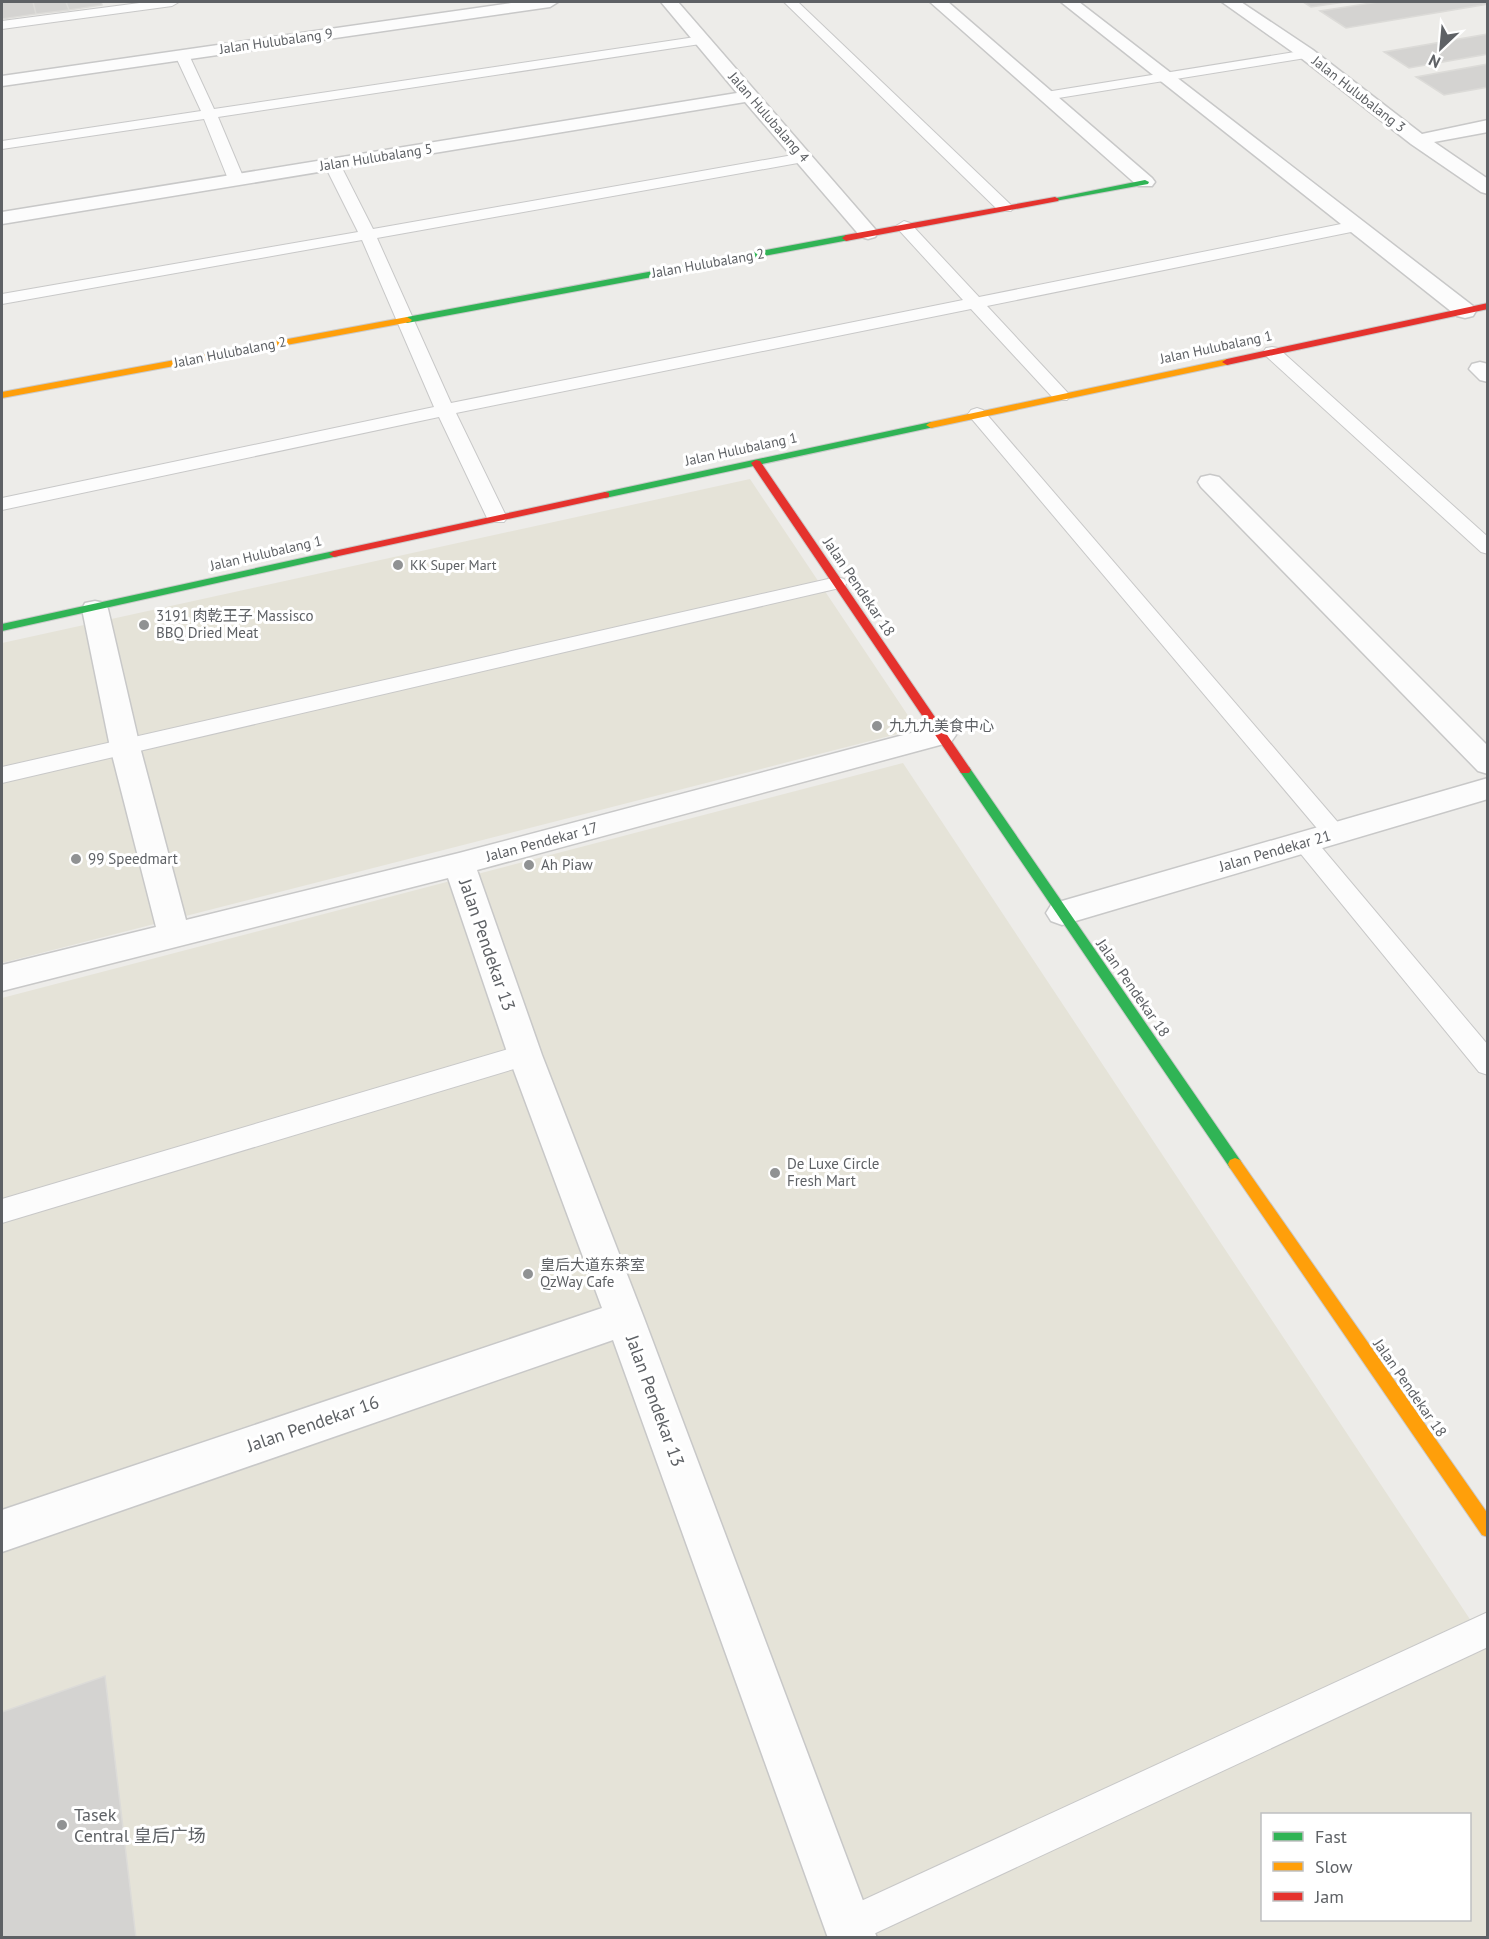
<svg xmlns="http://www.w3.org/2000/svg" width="1489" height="1939" viewBox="0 0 1489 1939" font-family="'PT Sans','Noto Sans SC',sans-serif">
	<rect width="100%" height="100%" fill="#edece9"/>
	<!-- commercial -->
	<path fill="#e5e3d8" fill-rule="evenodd" d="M 750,479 L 917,729 L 2,963 L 2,643 Z
		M 903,763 L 1487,1645 L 1487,1937 L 2,1937 L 2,998 ZM 1262,1814 L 1470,1814 L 1470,1920 L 1262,1920 Z"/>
	<!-- building -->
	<path fill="#d4d3d1" stroke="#dcdbd8" stroke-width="1.5" d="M 2,2 L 33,2 L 36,14 L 2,19 Z
		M 33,2 L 66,2 L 69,10 L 36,14 Z
		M 66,2 L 101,2 L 102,5 L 69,10 Z
		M 1303,2 L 1345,2 L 1311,7 Z
		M 1378,2 L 1488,2 L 1488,4 L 1346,28 L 1320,11 Z
		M 1488,34 L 1488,54 L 1409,68 L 1384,52 Z
		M 1488,64 L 1488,87 L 1444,95 L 1416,77 Z
		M 105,1676 L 136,1938 L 2,1938 L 2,1712 Z"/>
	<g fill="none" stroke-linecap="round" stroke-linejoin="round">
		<defs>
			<path id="lane" d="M 147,2 L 179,2 L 172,6 L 2,29 L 2,21 Z
				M 784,2 L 798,2 L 1011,205 L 1013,208 L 1011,211 L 999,211 Z
				M 702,36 L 707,37 L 709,40 L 707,43 L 218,117 L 244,179 L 236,184 L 228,179 L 204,119 L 2,149 L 2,141 L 201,111 L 175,55 L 182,51 L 189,55 L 214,109 Z
				M 1307,50 L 1314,54 L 1312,57 L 1046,100 L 1039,96 L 1046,92 Z
				M 804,153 L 809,155 L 812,158 L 809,161 L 377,238 L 451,403 L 963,300 L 898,229 L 896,226 L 904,221 L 910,223 L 979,297 L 1356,221 L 1364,226 L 1356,231 L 987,306 L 1067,392 L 1070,396 L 1067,400 L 1055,400 L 971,309 L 456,413 L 507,518 L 504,522 L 490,522 L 487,518 L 439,417 L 2,510 L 2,498 L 434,407 L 362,240 L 2,304 L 2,294 L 358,232 L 324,164 L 332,159 L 340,164 L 373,229 Z
				M 1272,347 L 1278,348 L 1488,537 L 1488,554 L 1481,552 L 1266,356 L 1263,352 L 1266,348 Z
				M 977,408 L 983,410 L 1342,827 L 1346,833 L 1342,839 L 1334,841 L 1326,839 L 971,418 L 968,414 L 971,410 Z
				M 837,577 L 844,579 L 847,583 L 844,587 L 2,783 L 2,767 Z
				M 1304,833 L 1312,836 L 1488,1045 L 1488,1075 L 1479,1072 L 1296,848 L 1292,842 L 1296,836 Z
				M 525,1044 L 534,1047 L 538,1055 L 534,1063 L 2,1223 L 2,1199 Z
				M 1488,1612 L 1488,1647 L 865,1938 L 834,1938 L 829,1926 L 835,1913 Z"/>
			<path id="street" d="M 518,2 L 558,2 L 550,7 L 2,86 L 2,76 Z
				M 661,2 L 678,2 L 875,229 L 878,233 L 875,237 L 868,239 L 861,237 L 745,102 L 2,224 L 2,212 L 737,93 Z
				M 930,2 L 948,2 L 1152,178 L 1155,182 L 1152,186 L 1138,186 Z
				M 1061,2 L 1079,2 L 1473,306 L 1476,311 L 1473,316 L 1465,318 L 1457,316 Z
				M 1222,2 L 1241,2 L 1313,50 L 1422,134 L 1488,120 L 1488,132 L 1434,142 L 1488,179 L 1488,194 L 1481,192 L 1411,144 L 1301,58 Z
				M 1480,362 L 1488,364 L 1488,382 L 1480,380 L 1469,369 L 1472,364 Z
				M 1210,475 L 1219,477 L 1488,746 L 1488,774 L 1478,771 L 1201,487 L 1198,482 L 1201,477 Z
				M 95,601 L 105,603 L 108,609 L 140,747 L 186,920 L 459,853 L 941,725 L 951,728 L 956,735 L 951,742 L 477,870 L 542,1055 L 644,1318 L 877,1938 L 828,1938 L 613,1340 L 2,1552 L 2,1510 L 602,1308 L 508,1055 L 448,878 L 2,991 L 2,965 L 156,927 L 110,747 L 82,609 L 85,603 Z
				M 1488,778 L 1488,799 L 1062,925 L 1051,921 L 1046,913 L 1051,905 L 1062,901 Z"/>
			<path id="fast" d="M 1145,180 L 1149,182 L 1148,184 L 1055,201 L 1051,199 Z
				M 846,235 L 850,238 L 849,240 L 407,323 L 402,320 L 407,317 Z
				M 931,422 L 936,425 L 934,427 L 605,498 L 600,495 L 605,492 Z
				M 334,551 L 338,552 L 338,556 L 2,631 L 2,624 Z
				M 965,766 L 969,767 L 1240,1160 L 1242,1164 L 1240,1168 L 1235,1170 L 1230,1168 L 961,773 L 959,770 Z"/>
			<path id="slow" d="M 407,317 L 412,320 L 410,322 L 2,398 L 2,392 Z
				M 1227,359 L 1230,360 L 1230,364 L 931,428 L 926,425 L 931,422 Z
				M 1235,1158 L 1240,1160 L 1488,1514 L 1488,1537 L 1482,1535 L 1230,1168 L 1228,1164 L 1230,1160 Z"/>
			<path id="jam" d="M 1055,197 L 1059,199 L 1058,201 L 846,241 L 842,238 L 846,235 Z
				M 1488,303 L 1488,309 L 1227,365 L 1222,362 L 1227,359 Z
				M 756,460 L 760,461 L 969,767 L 971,770 L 969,773 L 961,773 L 751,463 Z
				M 605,492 L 609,493 L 609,497 L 334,557 L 329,554 L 334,551 Z"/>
		</defs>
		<!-- lane casing -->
		<use href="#lane" stroke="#c8c8c8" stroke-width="2"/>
		<!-- street casing -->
		<use href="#street" stroke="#c8c8c8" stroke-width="3"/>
		<!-- fast casing -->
		<use href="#fast" stroke="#cacaca" stroke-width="2"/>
		<!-- slow casing -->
		<use href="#slow" stroke="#cacaca" stroke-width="2"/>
		<!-- jam casing -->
		<use href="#jam" stroke="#cacaca" stroke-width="2"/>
		<!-- lane -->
		<use href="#lane" fill="#fcfcfc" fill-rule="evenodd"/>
		<!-- street -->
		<use href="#street" fill="#fcfcfc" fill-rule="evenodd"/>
		<!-- fast -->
		<use href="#fast" fill="#30b455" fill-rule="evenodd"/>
		<!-- slow -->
		<use href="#slow" fill="#ff9f0a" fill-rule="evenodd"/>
		<!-- jam -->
		<use href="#jam" fill="#e5322d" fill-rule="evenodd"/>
	</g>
	<!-- markers -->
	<g fill="#909293" stroke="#fff" stroke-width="2">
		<circle cx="398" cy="565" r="6"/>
		<circle cx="144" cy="625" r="6"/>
		<circle cx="877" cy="726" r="6"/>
		<circle cx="76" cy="859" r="6"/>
		<circle cx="529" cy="865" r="6"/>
		<circle cx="775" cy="1173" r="6"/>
		<circle cx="528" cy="1274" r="6"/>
		<circle cx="62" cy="1825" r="6"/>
	</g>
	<g text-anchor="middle" stroke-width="6" stroke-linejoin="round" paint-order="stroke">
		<!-- far-street labels -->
		<g font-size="14" fill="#5e6165" stroke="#fff">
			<text transform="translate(276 41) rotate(-8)" y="5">Jalan Hulubalang 9</text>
			<text transform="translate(1359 94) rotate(38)" y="5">Jalan Hulubalang 3</text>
			<text transform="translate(769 117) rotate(49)" y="5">Jalan Hulubalang 4</text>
			<text transform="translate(376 157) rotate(-9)" y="5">Jalan Hulubalang 5</text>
			<text transform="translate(708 263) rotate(-10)" y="5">Jalan Hulubalang 2</text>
			<text transform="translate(1216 347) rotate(-12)" y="5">Jalan Hulubalang 1</text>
			<text transform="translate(230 352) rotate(-11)" y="5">Jalan Hulubalang 2</text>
			<text transform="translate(741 449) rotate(-12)" y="5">Jalan Hulubalang 1</text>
			<text transform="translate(266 553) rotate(-13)" y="5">Jalan Hulubalang 1</text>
		</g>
		<!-- far-poi labels -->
		<g font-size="14" fill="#5e6165" stroke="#fff" text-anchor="start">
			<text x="410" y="570">KK Super Mart</text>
		</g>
		<!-- street labels -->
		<g font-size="15" fill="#5e6165" stroke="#fff">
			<text transform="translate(859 587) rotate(56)" y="5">Jalan Pendekar 18</text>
			<text transform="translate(542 842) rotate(-15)" y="5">Jalan Pendekar 17</text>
			<text transform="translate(1275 851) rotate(-16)" y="5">Jalan Pendekar 21</text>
			<text transform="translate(1133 988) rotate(55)" y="5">Jalan Pendekar 18</text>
			<text transform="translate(1410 1388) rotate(55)" y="5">Jalan Pendekar 18</text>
		</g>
		<!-- poi labels -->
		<g font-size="15" fill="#5e6165" stroke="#fff" text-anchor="start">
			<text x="156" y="621">3191 肉乾王子 Massisco<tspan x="156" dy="17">BBQ Dried Meat</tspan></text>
			<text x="889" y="731">九九九美食中心</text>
			<text x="88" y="864">99 Speedmart</text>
			<text x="541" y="870">Ah Piaw</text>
			<text x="787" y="1169">De Luxe Circle<tspan x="787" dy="17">Fresh Mart</tspan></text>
			<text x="540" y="1270">皇后大道东茶室<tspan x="540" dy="17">QzWay Cafe</tspan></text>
		</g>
		<!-- near-street labels -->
		<g font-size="18" fill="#5e6165" stroke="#fff">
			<text transform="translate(487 945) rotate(71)" y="6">Jalan Pendekar 13</text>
			<text transform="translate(655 1401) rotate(70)" y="6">Jalan Pendekar 13</text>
			<text transform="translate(313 1424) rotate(-19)" y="6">Jalan Pendekar 16</text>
		</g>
		<!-- near-poi labels -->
		<g font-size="18" fill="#5e6165" stroke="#fff" text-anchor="start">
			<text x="74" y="1821">Tasek<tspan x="74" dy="21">Central 皇后广场</tspan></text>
		</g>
	</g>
	<!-- border -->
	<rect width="1489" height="1939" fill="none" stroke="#5e6165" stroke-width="6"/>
	<!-- legend -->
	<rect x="1261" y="1813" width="210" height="108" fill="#ffffff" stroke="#bfc0c1" stroke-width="1.5"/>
	<rect x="1273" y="1832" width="30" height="9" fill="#30b455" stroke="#bfc0c1" stroke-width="1.5"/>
	<text x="1315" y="1843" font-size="18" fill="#5e6165">Fast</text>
	<rect x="1273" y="1862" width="30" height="9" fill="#ff9f0a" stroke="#bfc0c1" stroke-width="1.5"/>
	<text x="1315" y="1873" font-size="18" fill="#5e6165">Slow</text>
	<rect x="1273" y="1892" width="30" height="9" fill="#e5322d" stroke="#bfc0c1" stroke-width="1.5"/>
	<text x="1315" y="1903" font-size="18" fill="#5e6165">Jam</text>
	<!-- north arrow -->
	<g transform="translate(1441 48) rotate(206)" stroke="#ffffff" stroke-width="4.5" paint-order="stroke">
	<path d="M0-4.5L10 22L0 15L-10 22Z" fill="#5e6165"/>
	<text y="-9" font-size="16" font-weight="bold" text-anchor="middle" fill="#5e6165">N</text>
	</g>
</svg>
